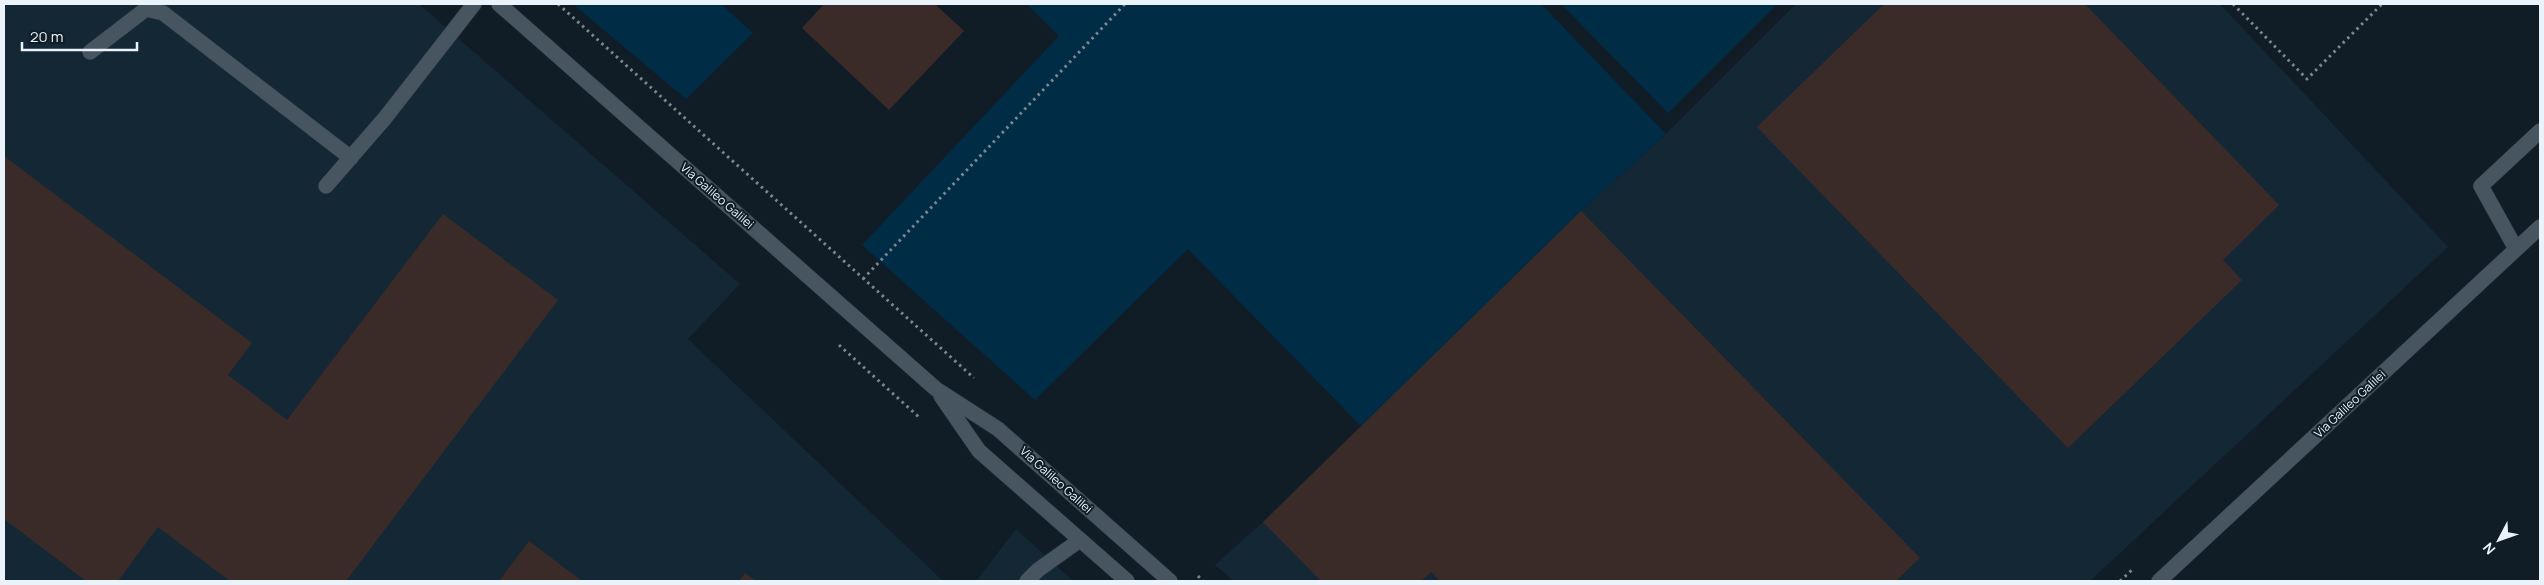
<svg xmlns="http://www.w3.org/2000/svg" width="2544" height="585" viewBox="0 0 2544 585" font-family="Manrope,sans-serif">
	<rect width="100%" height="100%" fill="#101d27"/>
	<!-- built -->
	<path fill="#142735" d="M 4,4 L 419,4 L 740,284 L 688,339 L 943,581 L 4,581 Z
		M 1796,4 L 2220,4 L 2448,247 L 2090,581 L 1234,581 L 1215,565 L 1263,522 L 1581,211 L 1666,134 Z
		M 1016,529 L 1073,581 L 976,581 Z"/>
	<!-- green -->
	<path fill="#002c46" d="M 573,4 L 721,4 L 753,33 L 686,99 Z
		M 1027,4 L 1541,4 L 1666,134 L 1581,211 L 1361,426 L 1188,249 L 1035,400 L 862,245 L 1059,36 Z
		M 1561,4 L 1777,4 L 1668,113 Z"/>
	<!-- building -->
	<path fill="#3b2b28" d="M 824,4 L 935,4 L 964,31 L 889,110 L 802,28 Z
		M 1884,4 L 2085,4 L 2279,205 L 2223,260 L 2242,280 L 2068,448 L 1757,127 Z
		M 4,156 L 252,343 L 228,375 L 287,420 L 443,214 L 558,300 L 346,581 L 230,581 L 158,527 L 118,581 L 86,581 L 4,519 Z
		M 1581,211 L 1920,558 L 1896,581 L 1440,581 L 1431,572 L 1421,581 L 1321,581 L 1263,522 Z
		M 529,541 L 582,581 L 499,581 Z
		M 745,573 L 756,581 L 739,581 Z"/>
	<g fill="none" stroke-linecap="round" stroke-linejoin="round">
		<defs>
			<path id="lane" d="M 90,52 L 146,9 L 163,13 L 351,158
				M 326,186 L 385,118 L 474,4
				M 1027,581 L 1038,570 L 1080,540"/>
			<path id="street" d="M 2516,249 L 2481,186 L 2540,131"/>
			<path id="secondary" d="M 499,4 L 936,389 L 998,429 L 1170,581
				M 941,396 L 979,451 L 1127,581
				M 2159,581 L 2540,227"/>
		</defs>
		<!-- lane casing -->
		<use href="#lane" stroke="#30363e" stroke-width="16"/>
		<!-- street casing -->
		<use href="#street" stroke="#30363e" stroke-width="16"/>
		<!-- secondary casing -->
		<use href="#secondary" stroke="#30363e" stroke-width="16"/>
		<!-- path -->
		<path stroke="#7b868e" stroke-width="3" stroke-dasharray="2.5 4" stroke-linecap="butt" d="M 558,4 L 974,378
			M 2233,4 L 2307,79 L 2382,4
			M 863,279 L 1125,4
			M 839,345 L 920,418
			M 1198,576 L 1203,581
			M 2120,581 L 2134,568"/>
		<!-- lane -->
		<use href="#lane" stroke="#465560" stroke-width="15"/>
		<!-- street -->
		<use href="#street" stroke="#465560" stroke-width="15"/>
		<!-- secondary -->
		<use href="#secondary" stroke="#465560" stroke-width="15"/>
	</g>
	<g text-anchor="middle" stroke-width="4" stroke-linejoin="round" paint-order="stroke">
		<!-- street labels -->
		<g font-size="12" fill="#eaf3f9" stroke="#101d27">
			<text transform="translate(717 196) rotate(41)" y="4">Via Galileo Galilei</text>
			<text transform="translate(2350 404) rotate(-43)" y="4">Via Galileo Galilei</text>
			<text transform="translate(1056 480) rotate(42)" y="4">Via Galileo Galilei</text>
		</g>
	</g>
	<!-- border -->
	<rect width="2544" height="585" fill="none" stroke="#eaf3f9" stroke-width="10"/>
	<!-- north arrow -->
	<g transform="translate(2499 540) rotate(229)" stroke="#101d27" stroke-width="4" paint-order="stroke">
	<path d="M0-4L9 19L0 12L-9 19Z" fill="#eaf3f9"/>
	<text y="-8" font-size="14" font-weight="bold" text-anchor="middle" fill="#eaf3f9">N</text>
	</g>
	<!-- scale -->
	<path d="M22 42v8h115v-8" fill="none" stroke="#eaf3f9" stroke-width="2.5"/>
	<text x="30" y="42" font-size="15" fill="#eaf3f9" stroke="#101d27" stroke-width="4" paint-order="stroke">20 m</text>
</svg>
